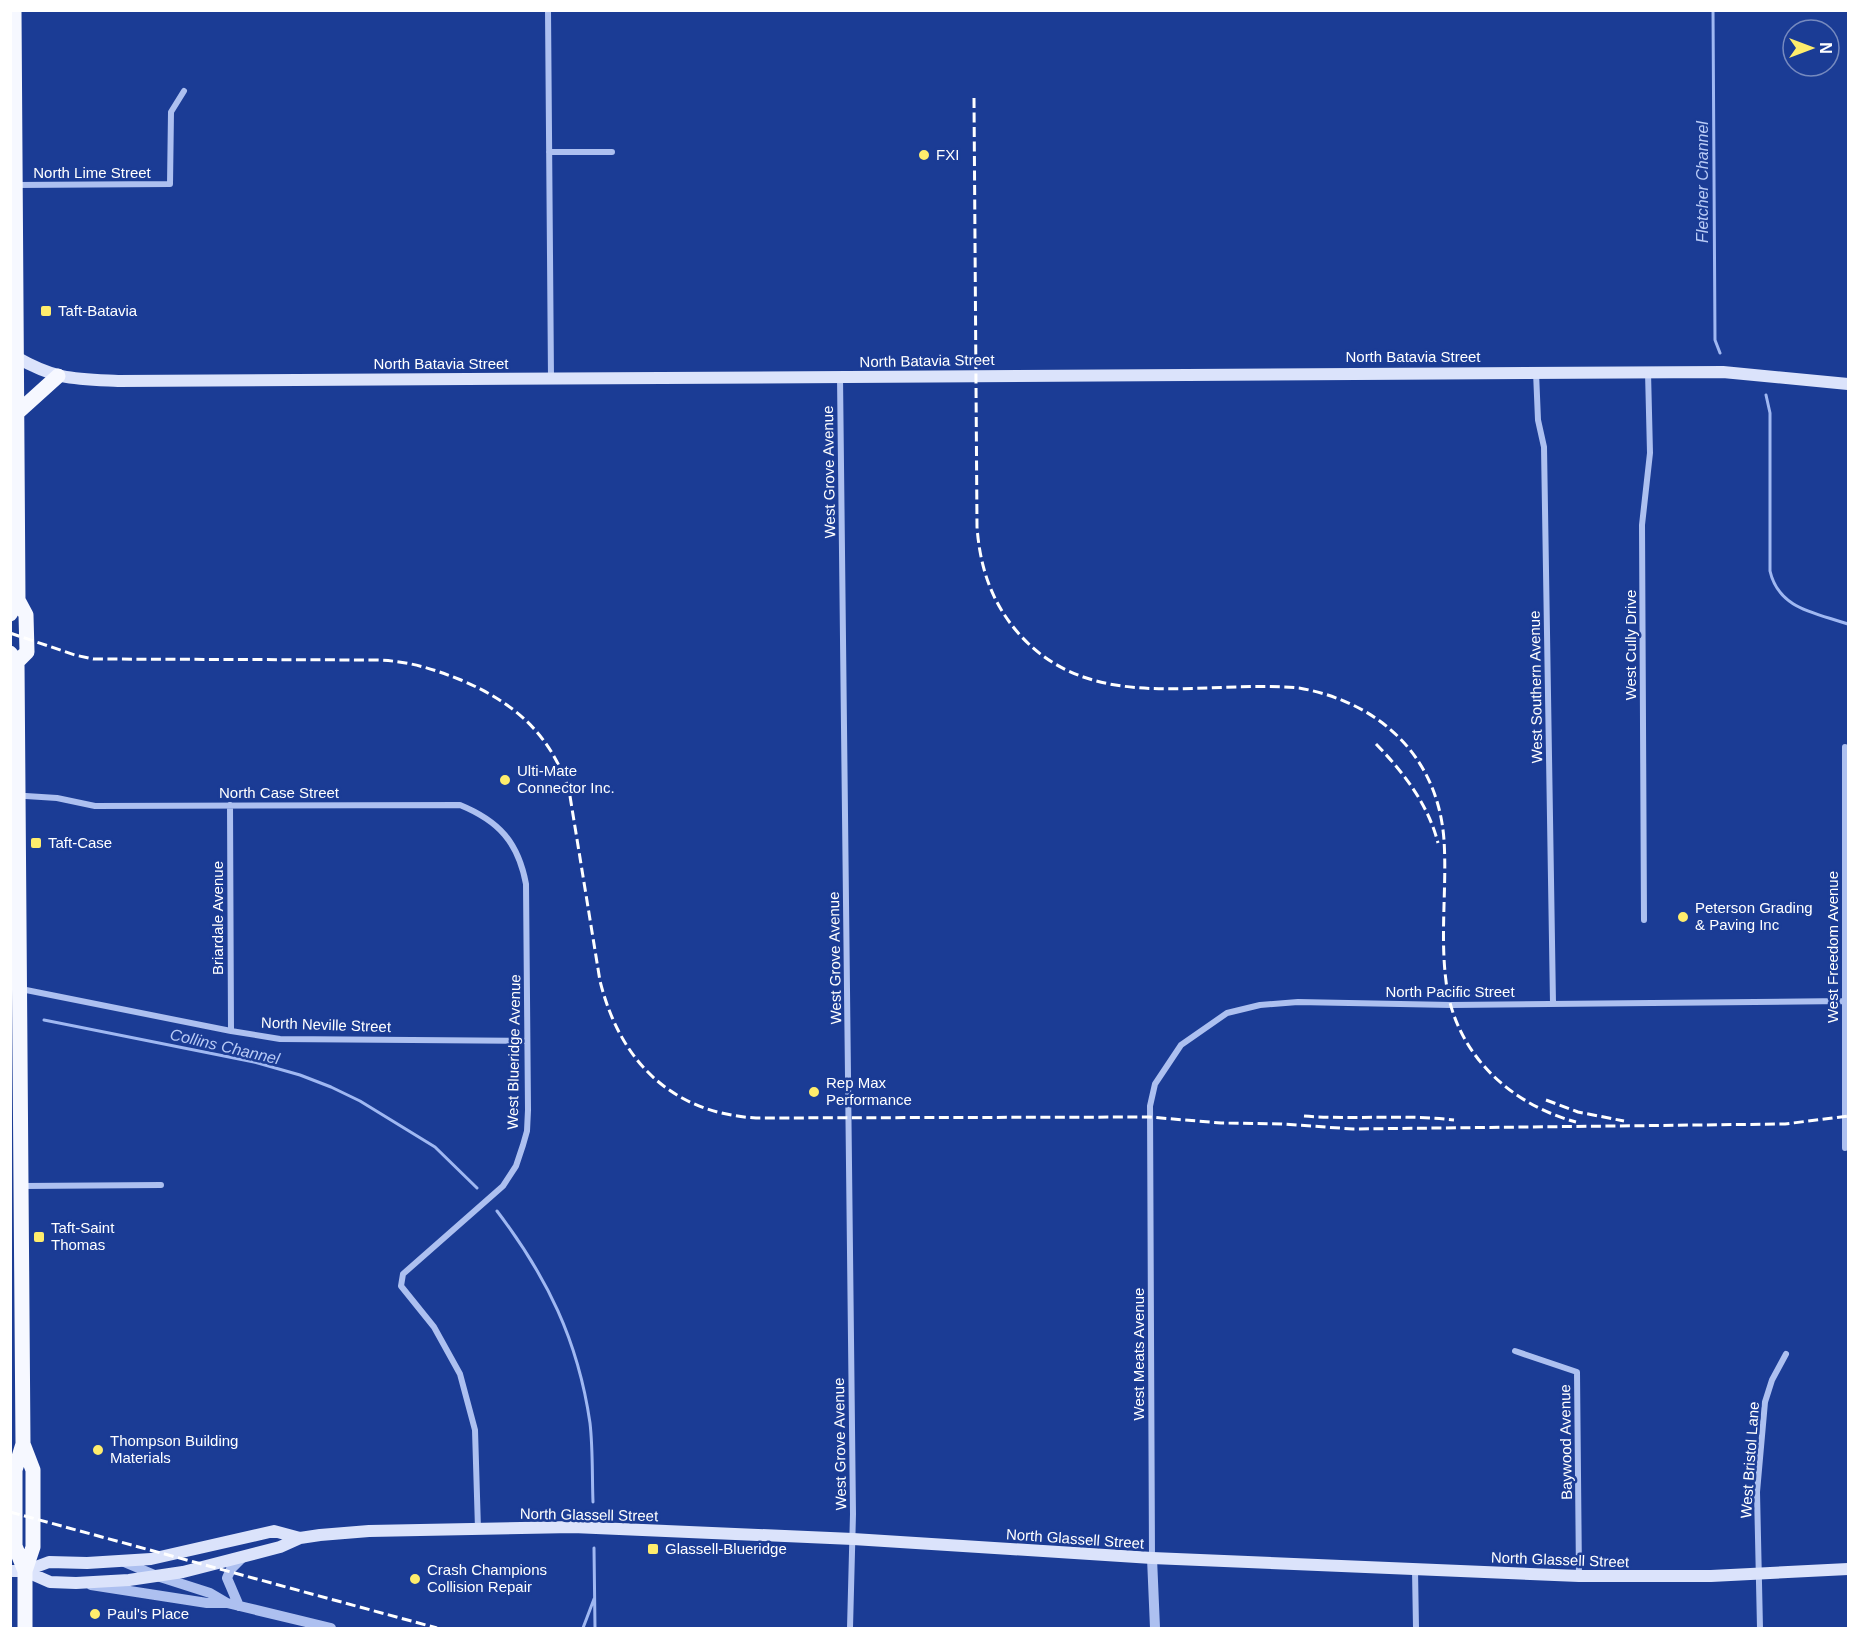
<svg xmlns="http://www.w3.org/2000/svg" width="1859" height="1639" viewBox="0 0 1859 1639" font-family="Helvetica,sans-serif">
	<rect width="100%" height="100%" fill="#1b3c95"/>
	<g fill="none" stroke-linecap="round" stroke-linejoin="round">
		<!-- stream -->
		<path stroke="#a0b8f2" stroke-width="3" d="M 1713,10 L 1715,340 L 1720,353
			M 1766,395 L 1770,413 L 1770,571 C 1779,610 1817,613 1848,624
			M 44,1020 L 254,1062 L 300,1075 L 331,1087 L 360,1101 L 435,1147 L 477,1188
			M 497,1211 C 547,1277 578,1340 590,1423 C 593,1449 592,1476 593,1502
			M 594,1548 L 595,1628
			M 583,1628 L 594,1599"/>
		<!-- minor -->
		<path stroke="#adc0f0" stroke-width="6" d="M 548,10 L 551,378
			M 549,152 L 612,152
			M 16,185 L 170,184 L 171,112 L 184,91
			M 1536,372 L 1538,420 L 1544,447 L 1553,1003
			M 840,377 L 853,1514 L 850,1628
			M 10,795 L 57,798 L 95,806 L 460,805 C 499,821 518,842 526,884 L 528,1110 L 527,1131 L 523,1145 L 516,1166 L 503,1186 L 403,1274 L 401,1286 L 434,1327 L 460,1374 L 475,1430 L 478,1529
			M 230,805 L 231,1031
			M 1644,920 L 1642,525 L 1650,453 L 1648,372
			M 21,989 L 231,1031 L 280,1039 L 527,1041
			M 1845,1148 L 1845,747
			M 23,1186 L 161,1185
			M 1515,1351 L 1577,1372 L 1579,1576
			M 1152,1558 L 1150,1106 L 1155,1084 L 1181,1045 L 1227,1013 L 1260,1005 L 1298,1002 L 1451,1005 L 1845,1001
			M 1415,1570 L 1416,1628
			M 1760,1628 L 1757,1492 L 1765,1402 L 1772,1380 L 1786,1354"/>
		<!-- tertiary -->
		<path stroke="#adc0f0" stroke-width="10" d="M 1152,1558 L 1155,1628
			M 124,1562 L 157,1576 L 210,1593 L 227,1603
			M 91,1585 L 207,1603 L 227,1603 L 331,1628
			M 239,1606 L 227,1578 L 231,1569 L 243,1557"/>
		<!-- secondary -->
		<path stroke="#dbe3fb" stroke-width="12" d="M 16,357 C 56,380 74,379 118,381 L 1723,372 L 1848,384
			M 10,1571 L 25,1571 L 50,1582 L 76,1583 L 129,1580 L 183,1572 L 280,1547 L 300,1538 L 320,1535 L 369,1531 L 573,1527 L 853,1539 L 1152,1558 L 1579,1576 L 1711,1576 L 1848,1569
			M 25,1571 L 49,1562 L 87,1563 L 151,1559 L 274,1531 L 300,1538"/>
		<!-- primary -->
		<path stroke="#f6f8ff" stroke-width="15" d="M 17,413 L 58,376
			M 10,614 L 18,600 L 14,10
			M 10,653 L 17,662 L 23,1444 L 15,1470 L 15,1546 L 25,1571
			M 17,662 L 27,652 L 26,615 L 18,600
			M 23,1444 L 33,1470 L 33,1547 L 25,1571 L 25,1628"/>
		<!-- rail -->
		<path stroke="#fff" stroke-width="3" stroke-dasharray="10 4.5" stroke-linecap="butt" d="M 974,98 L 977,527 C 980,568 992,604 1020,635 C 1093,716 1204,679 1299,688 C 1379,702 1438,756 1444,840 C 1447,887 1440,934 1446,981 C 1454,1052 1509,1104 1576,1122
			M 10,633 L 75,655 L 93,659 L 372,660 C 405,660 431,668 461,680 C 515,703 550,734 569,790 L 600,981 C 620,1061 671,1113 756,1118 L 1149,1117 L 1221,1123 L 1282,1124 L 1353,1129 L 1785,1124 L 1848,1116
			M 1376,744 C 1404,773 1428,804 1438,843
			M 1546,1100 L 1578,1112 L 1624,1121
			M 1304,1116 C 1354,1120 1405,1114 1454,1120
			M 10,1512 L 437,1628"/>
	</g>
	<!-- markers -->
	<g fill="#ffed6c" stroke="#1b3c95" stroke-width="2">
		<circle cx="924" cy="155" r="6"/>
		<rect x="40" y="305" width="12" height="12" rx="3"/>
		<circle cx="505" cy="780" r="6"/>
		<rect x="30" y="837" width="12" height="12" rx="3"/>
		<circle cx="1683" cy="917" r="6"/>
		<circle cx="814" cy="1092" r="6"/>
		<rect x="33" y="1231" width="12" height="12" rx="3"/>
		<circle cx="98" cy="1450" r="6"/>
		<rect x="647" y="1543" width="12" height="12" rx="3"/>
		<circle cx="415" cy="1579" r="6"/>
		<circle cx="95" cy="1614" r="6"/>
	</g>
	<g text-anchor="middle" stroke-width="5" stroke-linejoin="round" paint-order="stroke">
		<!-- poi labels -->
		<g font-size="15" fill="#fff" stroke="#1b3c95" text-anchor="start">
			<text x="936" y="160">FXI</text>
			<text x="58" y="316">Taft-Batavia</text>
			<text x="517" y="776">Ulti-Mate<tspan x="517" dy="17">Connector Inc.</tspan></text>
			<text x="48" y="848">Taft-Case</text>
			<text x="1695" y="913">Peterson Grading<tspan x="1695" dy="17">&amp; Paving Inc</tspan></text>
			<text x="826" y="1088">Rep Max<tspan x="826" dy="17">Performance</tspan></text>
			<text x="51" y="1233">Taft-Saint<tspan x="51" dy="17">Thomas</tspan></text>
			<text x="110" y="1446">Thompson Building<tspan x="110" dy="17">Materials</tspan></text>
			<text x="665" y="1554">Glassell-Blueridge</text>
			<text x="427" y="1575">Crash Champions<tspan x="427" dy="17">Collision Repair</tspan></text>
			<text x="107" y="1619">Paul's Place</text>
		</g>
		<!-- street labels -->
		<g font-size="15" fill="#fff" stroke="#1b3c95">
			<text x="92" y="178">North Lime Street</text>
			<text x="1413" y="362">North Batavia Street</text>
			<text transform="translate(927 361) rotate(-1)" y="5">North Batavia Street</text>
			<text x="441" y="369">North Batavia Street</text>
			<text transform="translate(829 472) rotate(-91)" y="5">West Grove Avenue</text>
			<text transform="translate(1631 645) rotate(-90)" y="5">West Cully Drive</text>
			<text transform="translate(1536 687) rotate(-91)" y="5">West Southern Avenue</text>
			<text x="279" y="798">North Case Street</text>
			<text transform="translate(218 918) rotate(-90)" y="5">Briardale Avenue</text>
			<text transform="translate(1833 947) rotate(-90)" y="5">West Freedom Avenue</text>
			<text transform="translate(835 958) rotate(-91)" y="5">West Grove Avenue</text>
			<text x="1450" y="997">North Pacific Street</text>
			<text transform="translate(326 1025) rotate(2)" y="5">North Neville Street</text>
			<text transform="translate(514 1052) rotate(-89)" y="5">West Blueridge Avenue</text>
			<text transform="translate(1139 1354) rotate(-90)" y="5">West Meats Avenue</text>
			<text transform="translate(1566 1442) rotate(-91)" y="5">Baywood Avenue</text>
			<text transform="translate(840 1444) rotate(-91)" y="5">West Grove Avenue</text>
			<text transform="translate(1750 1460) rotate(-86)" y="5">West Bristol Lane</text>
			<text transform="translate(589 1515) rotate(1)" y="5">North Glassell Street</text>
			<text transform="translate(1075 1539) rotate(4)" y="5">North Glassell Street</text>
			<text transform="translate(1560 1560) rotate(2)" y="5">North Glassell Street</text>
		</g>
		<!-- water labels -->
		<g font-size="16" font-style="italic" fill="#b9cbf6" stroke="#1b3c95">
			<text transform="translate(1702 182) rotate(-90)" y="6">Fletcher Channel</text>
			<text transform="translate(225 1046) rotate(13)" y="6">Collins Channel</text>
		</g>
	</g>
	<!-- border -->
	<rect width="1859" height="1639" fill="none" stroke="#ffffff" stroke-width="24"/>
	<!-- north arrow -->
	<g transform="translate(1811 48) rotate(90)"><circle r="28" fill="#1b3c95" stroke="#768abf" stroke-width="1.5"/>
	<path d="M0-4.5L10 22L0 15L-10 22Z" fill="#ffed6c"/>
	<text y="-9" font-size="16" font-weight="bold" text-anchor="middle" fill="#ffffff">N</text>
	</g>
</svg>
